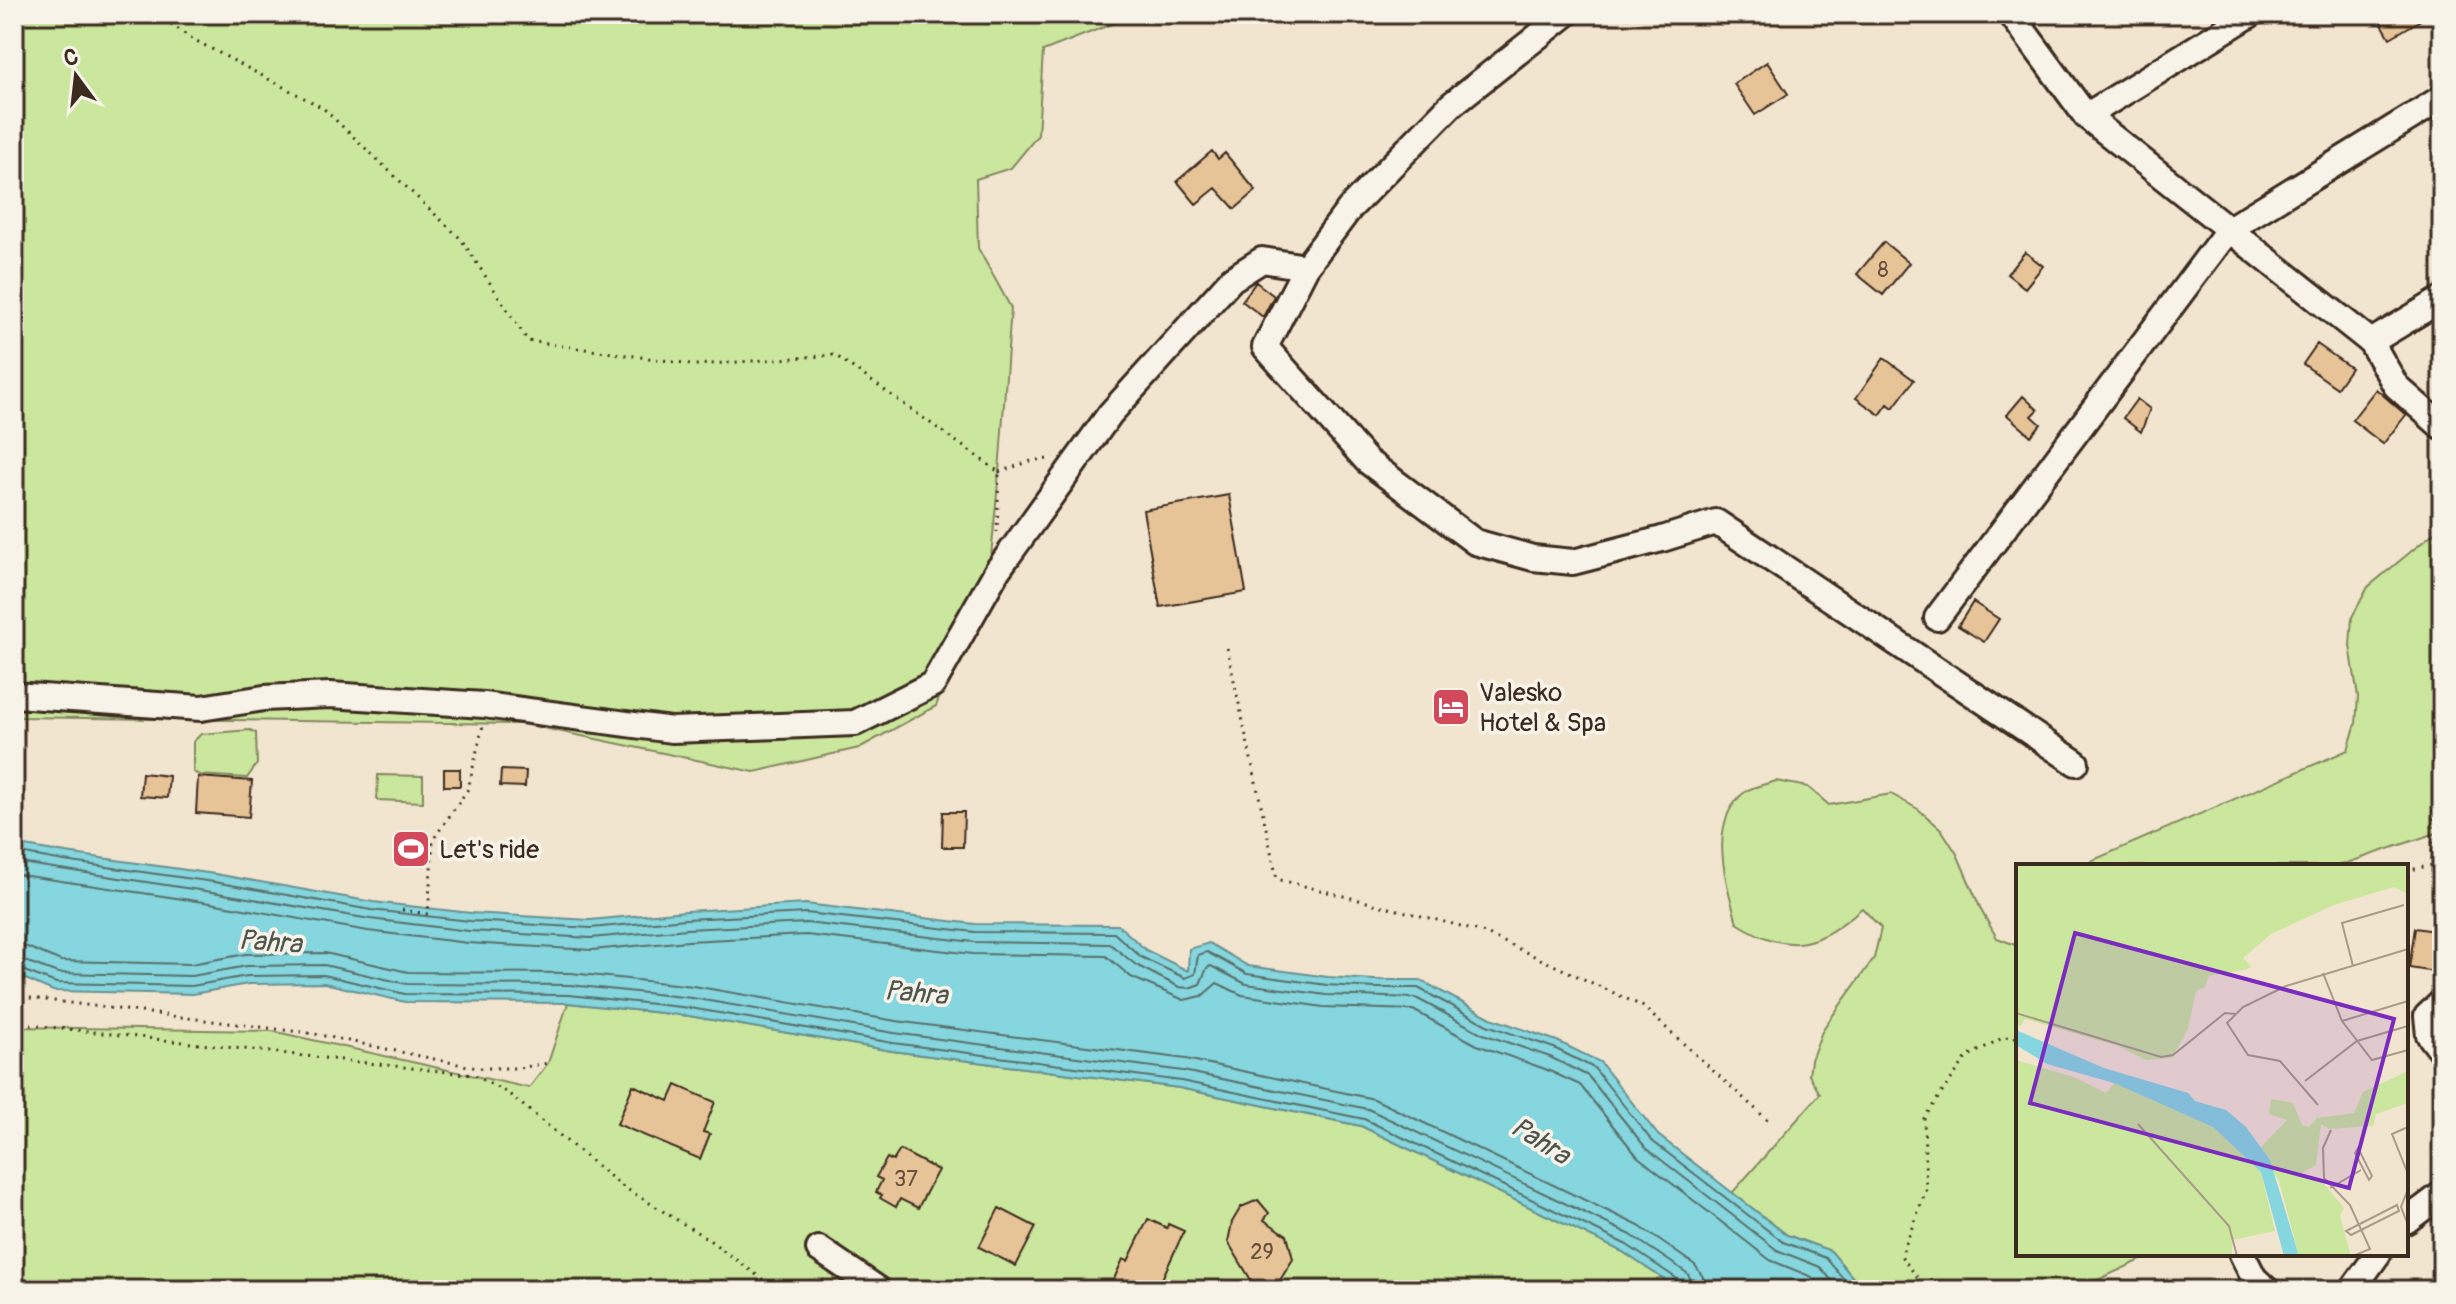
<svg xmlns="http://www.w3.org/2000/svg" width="2456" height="1304" viewBox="0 0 2456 1304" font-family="Pangolin,sans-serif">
	<rect width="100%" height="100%" fill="#f2e5d0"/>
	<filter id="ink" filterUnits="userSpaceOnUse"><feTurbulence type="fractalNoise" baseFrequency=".0125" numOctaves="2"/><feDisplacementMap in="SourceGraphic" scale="16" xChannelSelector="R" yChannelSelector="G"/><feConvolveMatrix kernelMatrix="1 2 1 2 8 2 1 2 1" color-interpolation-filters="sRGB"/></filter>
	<g filter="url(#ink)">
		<!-- green -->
		<path fill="#cbe79e" stroke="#83885e" stroke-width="2" d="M 14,14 L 1137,14 L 1043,51 L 1038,135 L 1011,168 L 976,179 L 978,248 L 1011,308 L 999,472 L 990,567 L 936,706 L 859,748 L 754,772 L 524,724 L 14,717 Z
			M 2442,526 L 2442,831 L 2338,866 L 2088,866 L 2091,861 L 2348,750 L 2356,723 L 2358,697 L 2350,646 L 2352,617 L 2368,587 Z
			M 250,730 L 256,733 L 257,764 L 247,778 L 199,775 L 193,772 L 193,742 L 201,734 Z
			M 378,775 L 423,776 L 423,802 L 377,800 Z
			M 1776,781 L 1808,787 L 1829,805 L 1891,794 L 1918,809 L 1941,829 L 1957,854 L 1982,912 L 1997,938 L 2018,946 L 2018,1254 L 2154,1254 L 2076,1290 L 1863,1290 L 1831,1251 L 1787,1235 L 1732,1193 L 1820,1094 L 1809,1075 L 1811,1060 L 1823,1029 L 1874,958 L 1881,928 L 1862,908 C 1817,947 1790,956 1737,923 C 1726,882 1706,821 1746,791 C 1754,786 1767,784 1776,781 Z
			M 568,1003 L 689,1016 L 892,1051 L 1179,1088 L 1361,1126 L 1623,1252 L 1680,1290 L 14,1290 L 14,1027 L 272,1031 L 529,1088 L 548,1063 Z"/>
		<!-- water -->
		<path fill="#85d6de" stroke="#679191" stroke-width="2" d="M 14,844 L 66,853 L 215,874 L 373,902 L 471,913 L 590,920 L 686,911 L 806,904 L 975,924 L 1118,925 L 1146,950 L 1188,971 L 1189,949 L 1209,943 L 1248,966 L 1328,977 L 1374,980 L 1420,980 L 1491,1018 L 1557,1041 L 1600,1062 L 1658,1135 L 1787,1235 L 1831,1251 L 1863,1290 L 1680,1290 L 1623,1252 L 1361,1126 L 1179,1088 L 892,1051 L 689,1016 L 568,1003 L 405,1002 L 324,983 L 248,984 L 193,994 L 53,991 L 14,974 Z"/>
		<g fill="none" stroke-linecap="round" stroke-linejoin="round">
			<!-- shore -->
			<path stroke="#596f6b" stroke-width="2" d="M 14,852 L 64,861 L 214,882 L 371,910 L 470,921 L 591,928 L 686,919 L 806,913 L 975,932 L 1114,933 L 1141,957 L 1185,978 L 1195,974 L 1198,955 L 1207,952 L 1247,974 L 1327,985 L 1374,988 L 1418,988 L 1487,1025 L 1554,1048 L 1594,1068 L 1652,1141 L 1783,1242 L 1826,1258 L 1853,1290
				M 14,862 L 212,892 L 370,919 L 469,931 L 591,938 L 687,929 L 806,923 L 974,942 L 1110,944 L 1136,965 L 1179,987 L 1189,988 L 1200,984 L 1207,968 L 1211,966 L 1246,984 L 1326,995 L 1416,998 L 1483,1034 L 1550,1057 L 1588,1076 L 1646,1148 L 1777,1250 L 1820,1267 L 1840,1290
				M 14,874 L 210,903 L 368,931 L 468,943 L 592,950 L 688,941 L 806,935 L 973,954 L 1106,956 L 1131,977 L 1184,1000 L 1202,996 L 1217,983 L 1242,995 L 1323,1007 L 1413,1010 L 1477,1045 L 1545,1069 L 1580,1085 L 1638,1157 L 1770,1260 L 1812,1277 L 1824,1290
				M 14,945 L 27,947 L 61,961 L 191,964 L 246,954 L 325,953 L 408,972 L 571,973 L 693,986 L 896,1021 L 1186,1059 L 1374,1099 L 1639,1226 L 1695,1265 L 1703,1277 L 1705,1290
				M 14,957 L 58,973 L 192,976 L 247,966 L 324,965 L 407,984 L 570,985 L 692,998 L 894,1033 L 1183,1071 L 1368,1109 L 1631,1235 L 1687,1273 L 1692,1281 L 1693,1290
				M 14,967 L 56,983 L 192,986 L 247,976 L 324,975 L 405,994 L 569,995 L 690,1008 L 893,1043 L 1181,1081 L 1364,1119 L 1627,1245 L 1679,1280 L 1683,1290"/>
		</g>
		<!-- building -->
		<path fill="#e7c398" stroke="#3b2a1e" stroke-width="2" d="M 2376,14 L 2431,14 L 2390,38 Z
			M 1767,62 L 1788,94 L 1755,115 L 1734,84 Z
			M 1212,151 L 1218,159 L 1225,153 L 1256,191 L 1235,209 L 1216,188 L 1196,204 L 1177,181 Z
			M 1884,242 L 1909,263 L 1883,295 L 1857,274 Z
			M 2025,252 L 2043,266 L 2025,288 L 2007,274 Z
			M 1256,282 L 1274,296 L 1263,317 L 1242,301 Z
			M 2317,344 L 2351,368 L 2337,388 L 2303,364 Z
			M 1884,358 L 1914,380 L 1893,408 L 1888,404 L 1880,415 L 1856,398 Z
			M 2376,389 L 2406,415 L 2383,444 L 2352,420 Z
			M 2023,396 L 2038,410 L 2032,416 L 2041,424 L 2031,436 L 2007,415 Z
			M 2137,399 L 2150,409 L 2141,432 L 2123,418 Z
			M 1229,495 L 1246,592 L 1160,607 L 1143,510 Z
			M 1973,602 L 1999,619 L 1984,642 L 1958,626 Z
			M 444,769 L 460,769 L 460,786 L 444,786 Z
			M 501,770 L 526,771 L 525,787 L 500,786 Z
			M 142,773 L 169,776 L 167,798 L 140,796 Z
			M 198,777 L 252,781 L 249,817 L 196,813 Z
			M 943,812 L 964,812 L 963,847 L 942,847 Z
			M 400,838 L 423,838 L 422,861 L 400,860 Z
			M 2415,928 L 2442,932 L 2442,973 L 2409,968 Z
			M 633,1085 L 669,1101 L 676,1085 L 715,1102 L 703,1132 L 710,1134 L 700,1159 L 617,1124 Z
			M 900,1150 L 938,1170 L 918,1208 L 900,1199 L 896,1207 L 880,1198 L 882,1195 L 876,1192 L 882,1180 L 876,1177 L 887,1158 L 893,1161 Z
			M 1258,1200 L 1269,1213 L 1264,1220 L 1287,1235 L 1293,1259 L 1274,1290 L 1257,1290 L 1228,1242 L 1232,1222 L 1241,1207 Z
			M 999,1208 L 1036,1227 L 1016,1266 L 979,1247 Z
			M 1148,1219 L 1167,1228 L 1168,1224 L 1184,1231 L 1157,1290 L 1109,1290 L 1123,1259 L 1128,1261 Z"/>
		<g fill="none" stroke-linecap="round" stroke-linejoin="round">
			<defs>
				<path id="minor" d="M 1566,14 L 1451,105 L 1350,208 L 1306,267 L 1265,347 L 1367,461 L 1475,542 L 1533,558 L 1573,562 L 1662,539 L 1716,522 L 2076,763
					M 2011,14 L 2086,116 L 2251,14
					M 2086,116 L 2371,342 L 2442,299
					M 2371,342 L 2396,386 L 2442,427
					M 1937,618 L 2229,229 L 2442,98
					M 14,695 L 201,708 L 264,698 L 330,695 L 484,705 L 672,730 L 855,723 L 933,684 L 997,571 L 1110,414 L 1232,279 L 1262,260 L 1306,267
					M 2442,1002 L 2427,1016 L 2429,1035 L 2442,1052
					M 2406,1221 L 2442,1194
					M 819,1249 L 879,1290
					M 2242,1254 L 2254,1278 L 2267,1290
					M 2352,1290 L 2378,1254"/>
			</defs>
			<!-- minor casing -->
			<use href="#minor" stroke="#3b2a1e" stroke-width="30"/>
			<!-- path -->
			<path stroke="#3b2a1e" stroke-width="3" stroke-dasharray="2 6" stroke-linecap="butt" d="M 158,14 L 189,37 L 323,108 L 461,239 L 528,341 L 697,365 L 835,355 L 999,472 L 997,532
				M 999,472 L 1034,460 L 1049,459
				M 1227,648 L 1277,879 L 1480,931 L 1642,1006 L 1772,1124
				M 2406,871 L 2432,865 L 2434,785 L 2442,776
				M 402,910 L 428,914 L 433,840 L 468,789 L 483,725
				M 14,996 L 315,1034 L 477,1068 L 519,1068 L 548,1063
				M 14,1023 L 474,1075 L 509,1094 L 622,1186 L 708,1239 L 777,1290
				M 1927,1290 L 1901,1256 L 1926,1191 L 1924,1118 L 1967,1057 L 2004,1037 L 2018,1038"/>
			<!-- minor -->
			<use href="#minor" stroke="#f7f3e8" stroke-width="24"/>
		</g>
	</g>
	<!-- icons -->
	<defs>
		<symbol id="hotel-square" viewBox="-11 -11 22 22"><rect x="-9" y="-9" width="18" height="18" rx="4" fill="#d1495b" stroke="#f7f3e8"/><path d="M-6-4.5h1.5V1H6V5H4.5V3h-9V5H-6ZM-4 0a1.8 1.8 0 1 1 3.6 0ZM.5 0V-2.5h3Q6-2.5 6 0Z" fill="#fff"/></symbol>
		<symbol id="stadium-square" viewBox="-11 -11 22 22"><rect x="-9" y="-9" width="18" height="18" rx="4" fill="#d1495b" stroke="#f7f3e8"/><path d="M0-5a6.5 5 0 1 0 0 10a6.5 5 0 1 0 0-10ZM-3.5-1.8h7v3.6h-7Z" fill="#fff"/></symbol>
	</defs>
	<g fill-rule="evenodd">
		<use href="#hotel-square" x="1429" y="685" width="44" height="44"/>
		<use href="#stadium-square" x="389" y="827" width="44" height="44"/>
	</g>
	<g text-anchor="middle" stroke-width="7" stroke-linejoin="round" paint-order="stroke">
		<!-- number labels -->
		<g font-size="22" fill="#66503c">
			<text x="1883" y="277">8</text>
			<text x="906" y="1186">37</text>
			<text x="1262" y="1259">29</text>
		</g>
		<!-- poi labels -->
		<g font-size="26" fill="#3b2a1e" stroke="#f7f3e8" text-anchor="start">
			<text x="1479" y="701">Valesko<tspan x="1479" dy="30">Hotel &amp; Spa</tspan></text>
			<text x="439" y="858">Let's ride</text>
		</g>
		<!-- water labels -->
		<g font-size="28" font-style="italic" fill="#4e554e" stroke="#f7f3e8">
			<text transform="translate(270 941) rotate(4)" y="10">Pahra</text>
			<text transform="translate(916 992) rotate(5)" y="10">Pahra</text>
			<text transform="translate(1541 1140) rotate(32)" y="10">Pahra</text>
		</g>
	</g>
	<!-- overview -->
	<g transform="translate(2016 864)">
		<rect width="392" height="392" fill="#f2e5d0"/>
		<path d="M 0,0 L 392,0 L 392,30 L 378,23 L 318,41 L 255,70 L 227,94 L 235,102 L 232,105 L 193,112 L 189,123 L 180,127 L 172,165 L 156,194 L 130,196 L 102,182 L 9,155 L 5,162 L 0,160 ZM 0,196 L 58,213 L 90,229 L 98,219 L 197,263 L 245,308 L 259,367 L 216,376 L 216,392 L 0,392 ZM 392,207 L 392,239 L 360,250 L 357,262 L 313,265 L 305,260 L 300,301 L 284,310 L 306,317 L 328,344 L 324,352 L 335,392 L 283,392 L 263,317 L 243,285 L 271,256 L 253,250 L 255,235 L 277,239 L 286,261 L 293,263 L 301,254 L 338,249 L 347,228 Z" fill="#cbe79e"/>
		<path d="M 0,166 L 88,204 L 172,229 L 179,237 L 210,246 L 230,263 L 254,296 L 283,392 L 268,392 L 245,308 L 197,263 L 98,219 L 31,200 L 0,181 Z" fill="#85d6de"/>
		<path fill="none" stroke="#a99a89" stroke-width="2" d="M 337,102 L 326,59 L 388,41M 307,109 L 326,157 L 392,137M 0,149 L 145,193 L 157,191 L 209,149 L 220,150M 326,157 L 356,196 L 392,186M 289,217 L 341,177 L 392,162M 302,241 L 264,197 L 232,191 L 211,159 L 227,143 L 270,122 L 392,85M 122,260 L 213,362 L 221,392M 392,263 L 376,270 L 392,310M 315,266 L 307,284 L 308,314 L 334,341 L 354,385 L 337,392M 342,284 L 356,312 L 353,316 L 339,289 ZM 314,324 L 345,306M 392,325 L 385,343 L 392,361M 381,341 L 383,347 L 335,371 L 330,367 Z"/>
		<path fill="#7b2cbf" fill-opacity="0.15" stroke="#7b2cbf" stroke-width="4" d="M 59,69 L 378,155 L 333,324 L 14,239 Z"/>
		<rect width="392" height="392" fill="none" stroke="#3b2a1e" stroke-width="4"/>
	</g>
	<!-- margin -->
	<rect width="2456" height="1304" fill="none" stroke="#f7f3e8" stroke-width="48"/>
	<rect x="24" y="24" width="2408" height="1256" fill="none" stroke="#3b2a1e" stroke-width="3" filter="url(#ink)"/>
	<!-- north arrow -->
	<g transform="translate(76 76) rotate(345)" stroke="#f7f3e8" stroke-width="6" paint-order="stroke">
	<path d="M0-6L14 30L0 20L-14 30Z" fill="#3b2a1e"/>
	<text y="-12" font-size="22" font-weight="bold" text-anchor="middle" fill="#3b2a1e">С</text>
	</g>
</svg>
